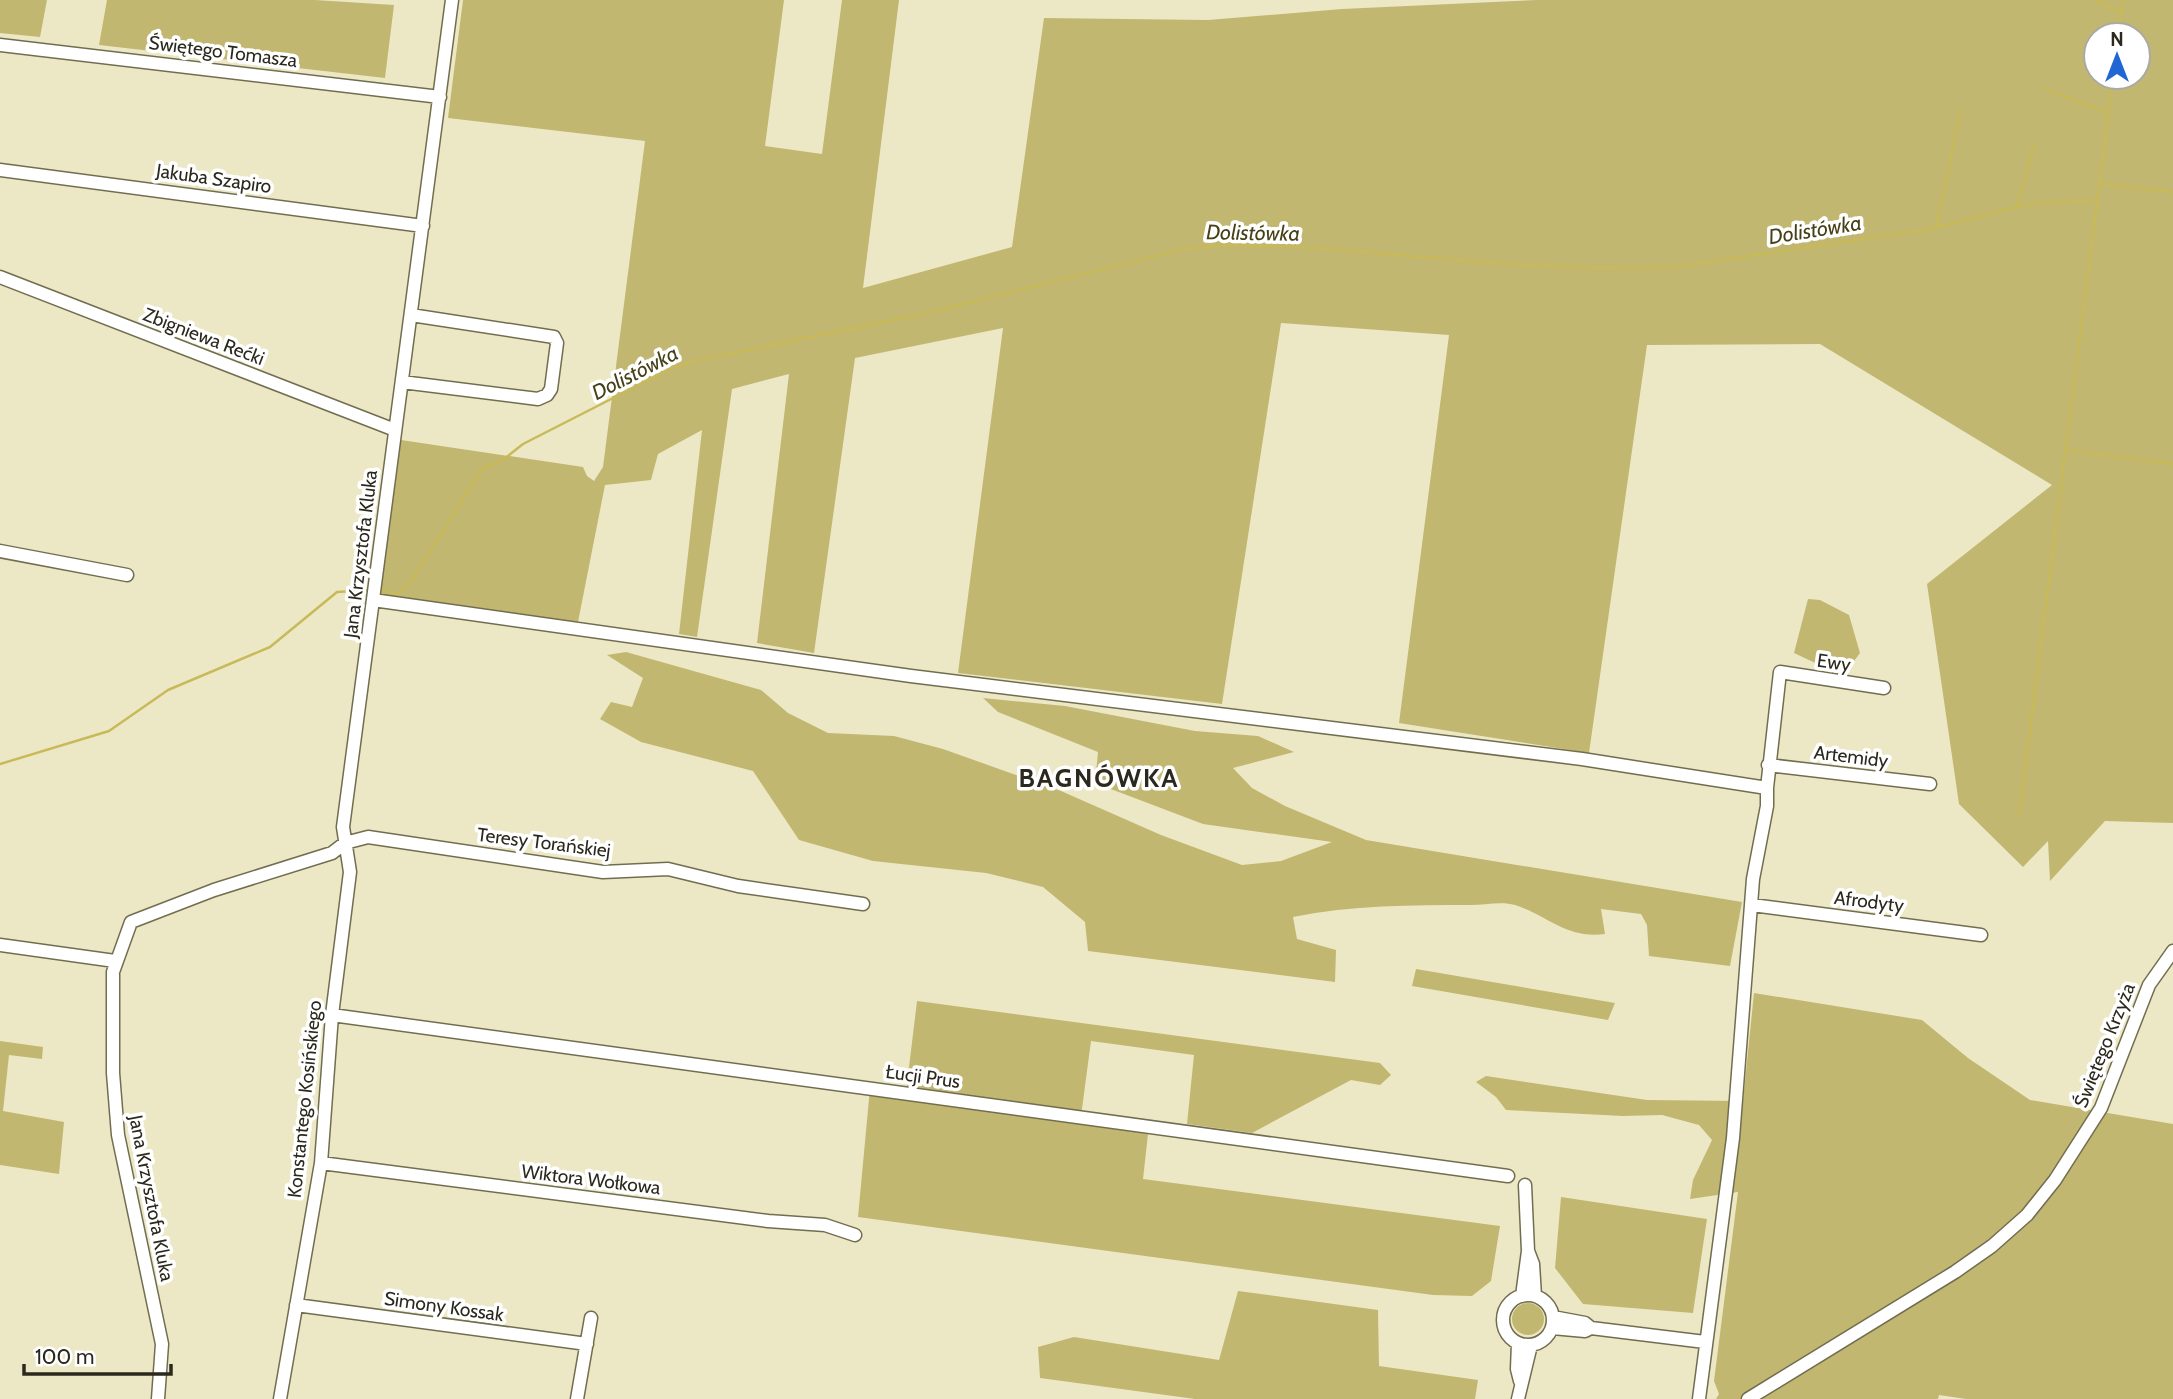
<svg xmlns="http://www.w3.org/2000/svg" width="2173" height="1399" viewBox="0 0 2173 1399" font-family="Cabin,sans-serif">
	<rect width="100%" height="100%" fill="#ece8c6"/>
	<!-- green -->
	<path fill="#c2b770" fill-rule="evenodd" d="M 0,0 L 47,0 L 40,37 L 0,33 Z
		M 107,0 L 315,0 L 394,5 L 385,78 L 99,45 Z
		M 463,0 L 784,0 L 765,146 L 822,154 L 842,0 L 899,0 L 863,288 L 1012,247 L 1044,18 L 1208,20 L 1342,9 L 1537,0 L 2173,0 L 2173,823 L 2105,821 L 2050,881 L 2048,841 L 2023,867 L 1959,804 L 1927,584 L 2052,485 L 1820,344 L 1647,345 L 1589,753 L 1399,723 L 1449,335 L 1281,323 L 1222,704 L 958,673 L 1003,328 L 855,358 L 814,653 L 757,643 L 789,374 L 732,389 L 697,637 L 679,634 L 702,430 L 658,454 L 651,480 L 605,485 L 578,622 L 380,599 L 401,440 L 583,467 L 587,476 L 594,481 L 603,467 L 645,141 L 448,118 ZM 2096,35 L 2138,35 L 2138,77 L 2096,77 Z
		M 1808,599 L 1820,600 L 1849,615 L 1860,653 L 1843,676 L 1794,653 Z
		M 626,652 L 761,690 L 788,713 L 828,733 L 894,736 L 943,749 L 1061,791 L 1161,835 L 1242,865 L 1281,861 L 1332,842 L 1203,824 L 1095,783 L 1098,752 L 998,712 L 983,698 L 1065,706 L 1195,731 L 1258,736 L 1294,752 L 1233,768 L 1252,788 L 1285,806 L 1366,840 L 1742,902 L 1730,966 L 1649,956 L 1647,925 L 1641,914 L 1601,909 L 1605,934 C 1565,939 1549,916 1515,905 C 1502,901 1484,905 1471,905 C 1412,905 1352,905 1293,917 L 1297,939 L 1336,950 L 1335,982 L 1088,951 L 1085,922 L 1043,887 L 986,873 L 873,861 L 799,840 L 753,771 L 641,742 L 600,719 L 611,702 L 632,707 L 643,678 L 607,655 Z
		M 1416,969 L 1615,1003 L 1608,1020 L 1412,986 Z
		M 1754,993 L 1922,1020 L 1968,1058 L 2030,1100 L 2173,1124 L 2173,1399 L 1966,1399 L 1939,1395 L 1938,1399 L 1716,1399 L 1719,1394 L 1714,1381 L 1738,1192 L 1690,1199 L 1693,1180 L 1712,1140 L 1699,1125 L 1662,1115 L 1623,1116 L 1506,1110 L 1496,1097 L 1476,1082 L 1486,1076 L 1647,1100 L 1743,1101 Z
		M 917,1001 L 1380,1063 L 1391,1075 L 1380,1085 L 1351,1080 L 1252,1133 L 1187,1124 L 1194,1055 L 1091,1041 L 1080,1124 L 1148,1134 L 1143,1179 L 1500,1226 L 1491,1281 L 1472,1296 L 1433,1295 L 858,1217 L 870,1088 L 906,1092 Z
		M 0,1041 L 43,1047 L 42,1059 L 9,1055 L 3,1111 L 64,1122 L 59,1174 L 0,1165 Z
		M 1561,1197 L 1707,1219 L 1693,1313 L 1583,1304 L 1555,1268 Z
		M 1238,1291 L 1378,1310 L 1379,1366 L 1478,1380 L 1475,1399 L 1195,1399 L 1040,1378 L 1038,1347 L 1074,1337 L 1219,1360 Z
		M1512 1319a16 16 0 1 1 32 0a16 16 0 1 1-32 0Z"/>
	<g fill="none" stroke-linecap="round" stroke-linejoin="round">
		<!-- stream -->
		<path stroke="#c8b959" stroke-width="2.5" d="M 2095,0 L 2121,12
			M 2119,35 L 2123,0
			M 2045,89 L 2108,113
			M 2100,184 L 2173,192
			M 2017,207 L 2034,144
			M 1936,227 L 1961,110
			M 2066,450 L 2173,464
			M 383,591 L 398,594 L 410,583 L 482,469 L 504,459 L 523,444 L 672,368 L 690,362 L 932,312 L 1189,248 L 1232,245 L 1316,248 L 1505,264 L 1592,268 L 1676,267 L 1930,229 L 2028,204 L 2098,200
			M 0,764 L 109,731 L 168,690 L 270,647 L 337,592 L 368,590
			M 2019,816 L 2113,77"/>
		<defs>
			<path id="minor" d="M 0,45 L 440,97
				M 0,170 L 423,226
				M 0,277 L 395,430
				M 402,382 L 538,399 L 547,395 L 551,389 L 557,343 L 554,337 L 411,315
				M 0,551 L 127,575
				M 373,600 L 911,676 L 1582,759 L 1767,788 L 1767,806 L 1753,879 L 1733,1138 L 1699,1399
				M 1768,765 L 1930,784
				M 1767,788 L 1780,672 L 1884,688
				M 1752,905 L 1981,935
				M 0,945 L 115,961
				M 332,1015 L 1508,1176
				M 321,1163 L 768,1221 L 825,1225 L 855,1235
				M 1528,1251 L 1533,1264 L 1535,1296
				M1503 1320a25 25 0 1 1 50 0a25 25 0 1 1-50 0Z
				M 1522,1296 L 1528,1251 L 1525,1185
				M 296,1305 L 587,1344
				M 1553,1317 L 1585,1323 L 1591,1328
				M 1552,1328 L 1585,1331 L 1591,1328 L 1705,1342
				M 1518,1343 L 1517,1369 L 1520,1381
				M 158,1399 L 162,1344 L 118,1135 L 113,1073 L 113,972 L 131,922 L 214,890 L 332,853 L 345,843 L 368,837 L 603,872 L 668,869 L 738,886 L 863,904
				M 280,1399 L 321,1163 L 332,1015 L 350,872 L 343,827 L 452,0
				M 577,1399 L 591,1318
				M 1518,1399 L 1531,1345
				M 1748,1399 L 1955,1272 L 1992,1246 L 2027,1215 L 2055,1180 L 2101,1108 L 2149,985 L 2173,951"/>
		</defs>
		<!-- minor casing -->
		<use href="#minor" stroke="#716d4f" stroke-width="15"/>
		<!-- minor -->
		<use href="#minor" stroke="#fff" stroke-width="12"/>
	</g>
	<g text-anchor="middle" stroke-width="7" stroke-linejoin="round" paint-order="stroke">
		<!-- street labels -->
		<g font-size="19" fill="#2b291d" stroke="#fff">
			<text transform="translate(223 51) rotate(7)" y="7">Świętego Tomasza</text>
			<text transform="translate(214 178) rotate(8)" y="7">Jakuba Szapiro</text>
			<text transform="translate(204 336) rotate(21)" y="7">Zbigniewa Rećki</text>
			<text transform="translate(360 554) rotate(-83)" y="7">Jana Krzysztofa Kluka</text>
			<text transform="translate(1834 662) rotate(8)" y="7">Ewy</text>
			<text transform="translate(1851 756) rotate(7)" y="7">Artemidy</text>
			<text transform="translate(544 842) rotate(7)" y="7">Teresy Torańskiej</text>
			<text transform="translate(1869 901) rotate(7)" y="7">Afrodyty</text>
			<text transform="translate(2104 1045) rotate(-68)" y="7">Świętego Krzyża</text>
			<text transform="translate(923 1076) rotate(8)" y="7">Łucji Prus</text>
			<text transform="translate(304 1099) rotate(-84)" y="7">Konstantego Kosińskiego</text>
			<text transform="translate(591 1179) rotate(7)" y="7">Wiktora Wołkowa</text>
			<text transform="translate(152 1198) rotate(79)" y="7">Jana Krzysztofa Kluka</text>
			<text transform="translate(444 1306) rotate(8)" y="7">Simony Kossak</text>
		</g>
		<!-- water labels -->
		<g font-size="21" font-style="italic" fill="#464017" stroke="#fff">
			<text transform="translate(1815 230) rotate(-9)" y="7">Dolistówka</text>
			<text transform="translate(1253 233) rotate(1)" y="7">Dolistówka</text>
			<text transform="translate(635 373) rotate(-27)" y="7">Dolistówka</text>
		</g>
		<!-- district labels -->
		<g font-size="26" font-weight="bold" letter-spacing="2" fill="#2b291d" stroke="#fff">
			<text x="1099" y="787">BAGNÓWKA</text>
		</g>
	</g>
	<!-- north arrow -->
	<g transform="translate(2117 56)"><circle r="33" fill="#ffffff" stroke="#aaa9a5" stroke-width="2"/>
	<path d="M0-5L12 26L0 18L-12 26Z" fill="#2167d3"/>
	<text y="-10" font-size="19" font-weight="bold" text-anchor="middle" fill="#2b291d">N</text>
	</g>
	<!-- scale -->
	<path d="M24 1364v10h147v-10" fill="none" stroke="#2b291d" stroke-width="3.5"/>
	<text x="35" y="1364" font-size="21" fill="#2b291d" stroke="#ffffff" stroke-width="5" paint-order="stroke">100 m</text>
</svg>
